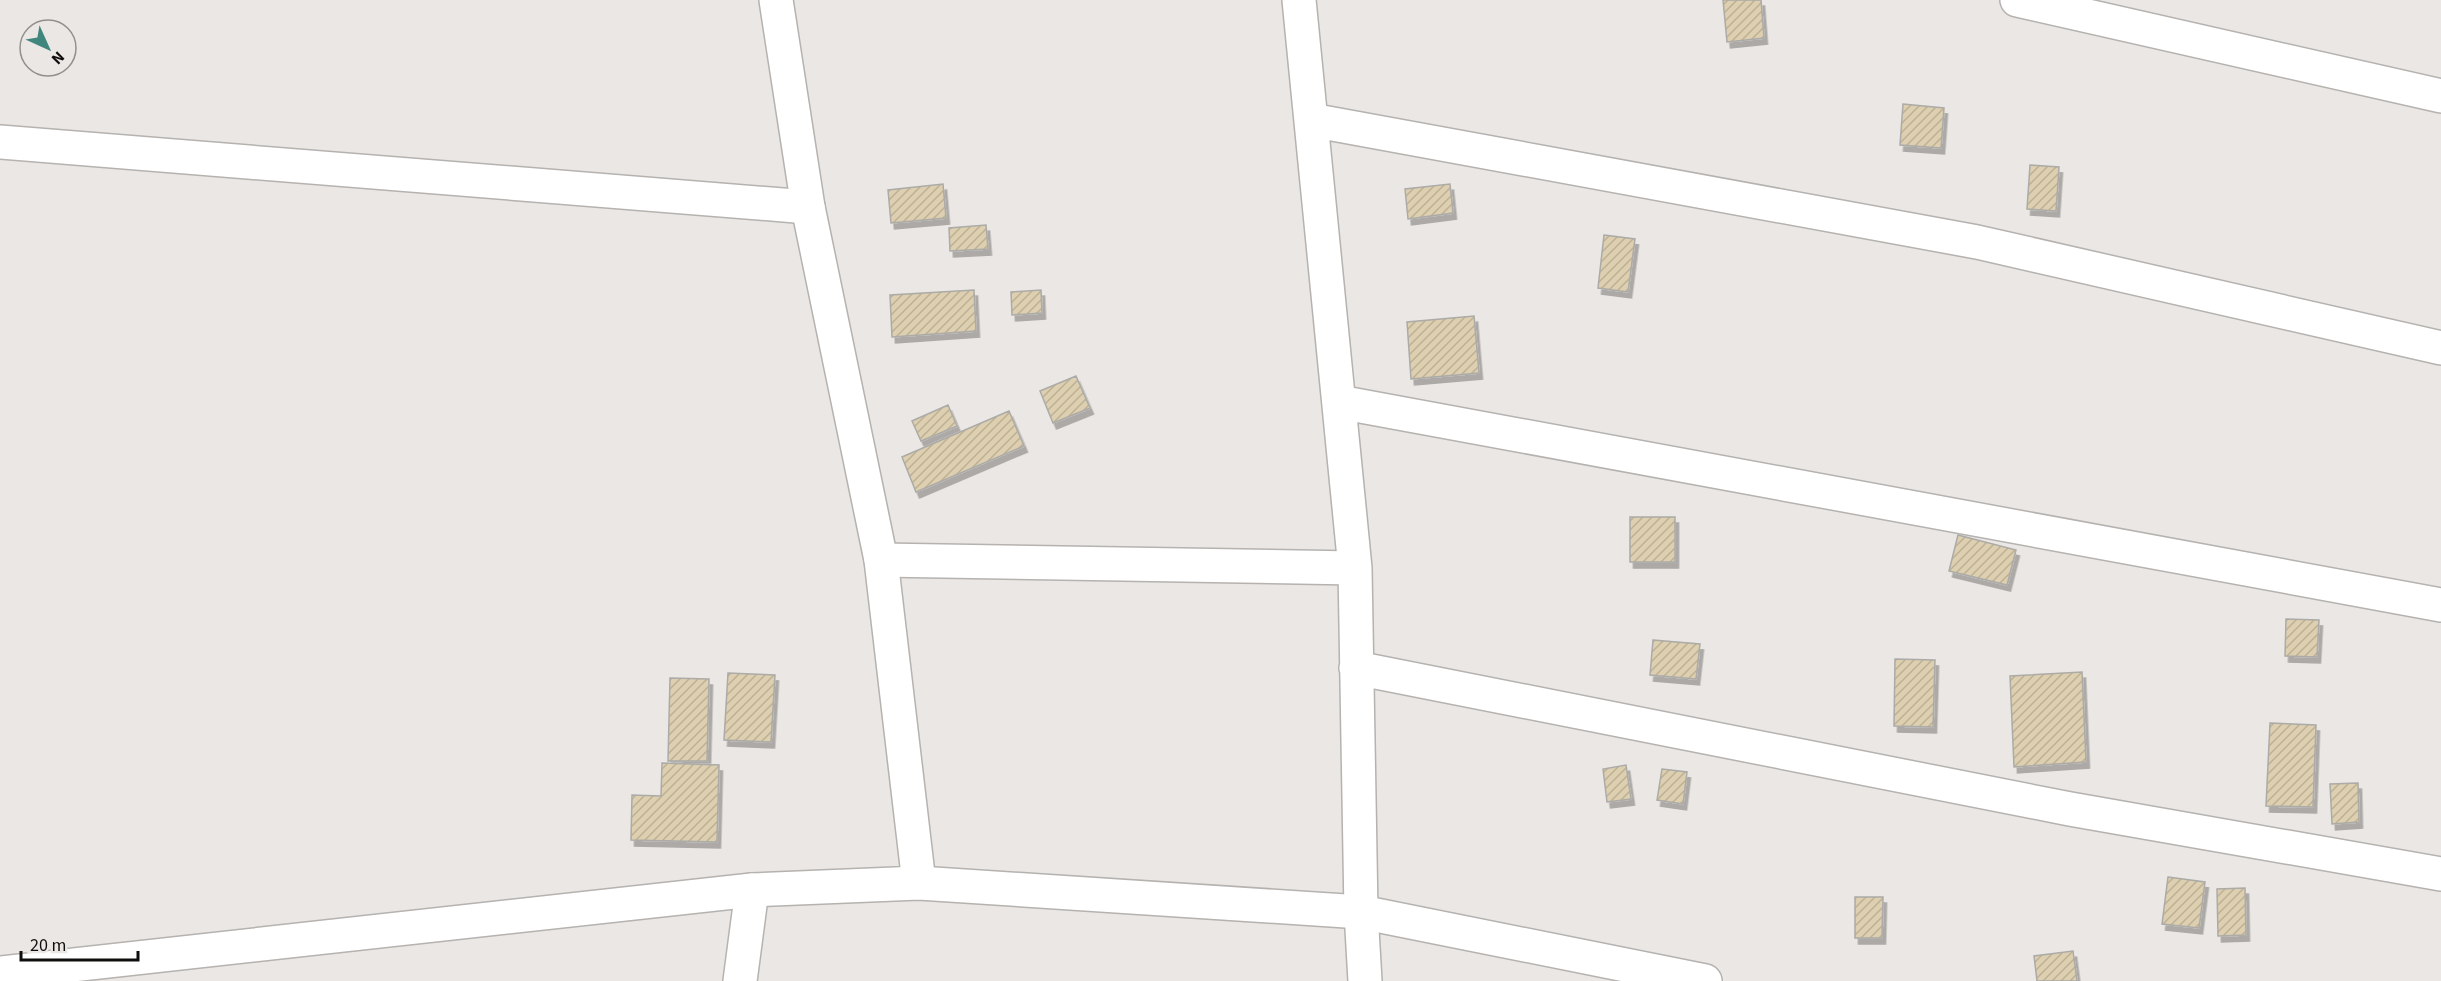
<svg xmlns="http://www.w3.org/2000/svg" width="2441" height="981" viewBox="0 0 2441 981" font-family="'Source Sans 3',sans-serif">
	<defs>
		<pattern id="building-hatch" width="6" height="6" patternUnits="userSpaceOnUse" patternTransform="scale(1.5)"><rect width="6" height="6" fill="#ddcfaf"/><path d="M-1 1l2-2M0 6l6-6M5 7l2-2" fill="none" stroke="#bcb195"/></pattern>
		<filter id="shadow"><feDropShadow dx="3.5" dy="6" stdDeviation="0" flood-color="#0004"/></filter>
	</defs>
	<rect width="100%" height="100%" fill="#eae7e4"/>
	<!-- building -->
	<path fill="url(#building-hatch)" stroke="#acaba7" stroke-width="1.5" filter="url(#shadow)" d="M 1723,0 L 1761,0 L 1764,38 L 1727,42 Z
		M 1903,104 L 1944,108 L 1941,148 L 1900,145 Z
		M 2030,165 L 2059,167 L 2056,211 L 2027,209 Z
		M 943,184 L 946,218 L 891,223 L 888,190 Z
		M 1450,184 L 1453,213 L 1408,219 L 1405,189 Z
		M 986,225 L 988,249 L 950,251 L 949,228 Z
		M 1604,235 L 1635,239 L 1628,292 L 1598,288 Z
		M 974,290 L 976,331 L 892,337 L 890,295 Z
		M 1041,290 L 1042,313 L 1012,315 L 1011,292 Z
		M 1474,316 L 1479,373 L 1411,379 L 1407,322 Z
		M 1076,376 L 1090,408 L 1053,423 L 1040,391 Z
		M 948,405 L 957,426 L 921,441 L 912,421 Z
		M 1009,411 L 1024,446 L 916,492 L 902,457 Z
		M 1630,517 L 1675,517 L 1675,562 L 1630,562 Z
		M 1958,535 L 2016,550 L 2007,585 L 1949,571 Z
		M 2286,619 L 2319,620 L 2317,657 L 2285,656 Z
		M 1653,640 L 1700,644 L 1696,679 L 1650,675 Z
		M 1895,659 L 1935,660 L 1933,727 L 1894,726 Z
		M 2082,672 L 2086,762 L 2014,767 L 2010,676 Z
		M 728,673 L 775,675 L 771,742 L 724,740 Z
		M 670,678 L 709,679 L 707,761 L 668,761 Z
		M 2270,723 L 2316,725 L 2313,807 L 2266,806 Z
		M 662,763 L 719,765 L 717,842 L 631,840 L 632,795 L 661,796 Z
		M 1626,765 L 1631,799 L 1607,802 L 1603,769 Z
		M 1662,769 L 1687,772 L 1683,804 L 1657,800 Z
		M 2358,783 L 2359,822 L 2332,824 L 2330,784 Z
		M 2168,877 L 2205,882 L 2199,928 L 2162,924 Z
		M 2245,888 L 2246,935 L 2218,936 L 2217,889 Z
		M 1855,897 L 1883,897 L 1882,938 L 1855,938 Z
		M 2073,951 L 2077,981 L 2037,981 L 2034,956 Z"/>
	<g fill="none" stroke-linecap="round" stroke-linejoin="round">
		<defs>
			<path id="minor" d="M 1299,0 L 1355,568 L 1361,912 L 1365,981
				M 2017,0 L 2441,96
				M 1311,120 L 1977,242 L 2441,348
				M 0,142 L 808,207
				M 1339,402 L 2441,605
				M 881,560 L 1355,568
				M 1356,668 L 2070,809 L 2441,874
				M 740,981 L 752,890"/>
			<path id="tertiary" d="M 776,0 L 808,207 L 881,560 L 919,883
				M 0,973 L 752,890 L 919,883 L 1361,912 L 1705,981"/>
		</defs>
		<!-- minor casing -->
		<use href="#minor" stroke="#b5b2af" stroke-width="36"/>
		<!-- tertiary casing -->
		<use href="#tertiary" stroke="#b5b2af" stroke-width="36"/>
		<!-- minor -->
		<use href="#minor" stroke="#fff" stroke-width="33"/>
		<!-- tertiary -->
		<use href="#tertiary" stroke="#fff" stroke-width="33"/>
	</g>
	<!-- north arrow -->
	<g transform="translate(48 48) rotate(135)"><circle r="28" fill="#eae7e4" stroke="#92908e" stroke-width="1.5"/>
	<path d="M0-4.5L10 22L0 15L-10 22Z" fill="#41867d"/>
	<text y="-9" font-size="16" font-weight="bold" text-anchor="middle" fill="#0f0e0d">N</text>
	</g>
	<!-- scale -->
	<path d="M21 951v9h117v-9" fill="none" stroke="#0f0e0d" stroke-width="3"/>
	<text x="30" y="951" font-size="18" fill="#0f0e0d" stroke="#eae7e4" stroke-width="4.5" paint-order="stroke">20 m</text>
</svg>
